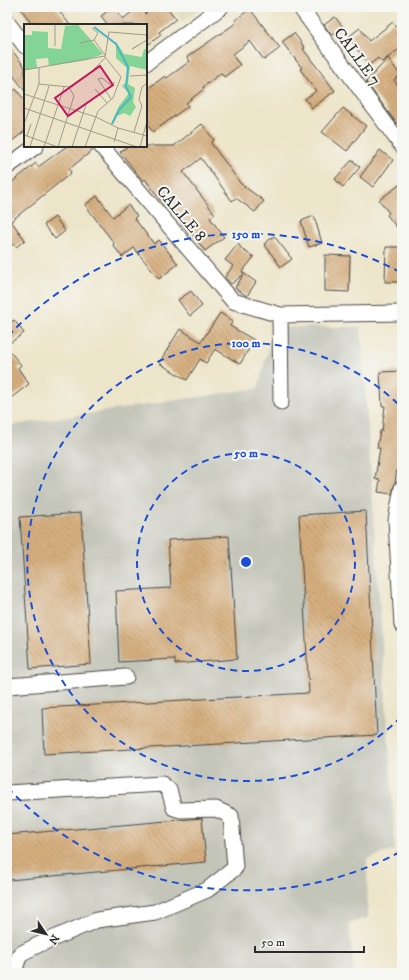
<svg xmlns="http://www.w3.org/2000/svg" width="409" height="980" viewBox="0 0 409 980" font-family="'IM FELL DW Pica',serif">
	<defs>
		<pattern id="building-back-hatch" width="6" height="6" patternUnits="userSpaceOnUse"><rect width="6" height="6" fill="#d6af7f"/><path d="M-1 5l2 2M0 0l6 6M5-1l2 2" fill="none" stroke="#ae8f68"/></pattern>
	</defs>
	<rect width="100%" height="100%" fill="#f6f6f2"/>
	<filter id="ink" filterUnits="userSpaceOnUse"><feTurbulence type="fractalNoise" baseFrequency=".025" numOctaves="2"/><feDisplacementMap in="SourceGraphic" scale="8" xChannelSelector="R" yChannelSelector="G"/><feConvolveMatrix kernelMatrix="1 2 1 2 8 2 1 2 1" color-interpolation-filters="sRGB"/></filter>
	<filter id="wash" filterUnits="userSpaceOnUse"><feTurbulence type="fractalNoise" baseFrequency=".012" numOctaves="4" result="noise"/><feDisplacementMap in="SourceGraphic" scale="16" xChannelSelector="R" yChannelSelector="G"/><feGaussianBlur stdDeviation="0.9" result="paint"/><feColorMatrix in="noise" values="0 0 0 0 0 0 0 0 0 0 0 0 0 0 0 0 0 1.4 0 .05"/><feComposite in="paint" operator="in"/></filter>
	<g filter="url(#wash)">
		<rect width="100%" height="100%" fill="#ede5c9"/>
		<!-- built -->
		<path fill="#dcd8b8" d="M 172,7 L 203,7 L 182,22 Z"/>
		<!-- industrial -->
		<path fill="#c4c5b9" d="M 274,327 L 361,327 L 394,821 L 394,850 L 367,859 L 368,918 L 349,923 L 354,973 L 7,973 L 7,426 L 258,388 Z"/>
		<g id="blocks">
			<!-- building -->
			<path fill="url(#building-back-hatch)" d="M 20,7 L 56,7 L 70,25 L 32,25 Z
				M 113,7 L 123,19 L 138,7 L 145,14 L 155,7 L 167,7 L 176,19 L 159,32 L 161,35 L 146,46 L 146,25 L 108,25 L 101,16 Z
				M 250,9 L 280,48 L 264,60 L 250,41 L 232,55 L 240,65 L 224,77 L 221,73 L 203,87 L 204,89 L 186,103 L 188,106 L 153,132 L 146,123 L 146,90 L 165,76 L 167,78 L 190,61 L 187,57 L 236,23 L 235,20 Z
				M 335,17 L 343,27 L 332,36 L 324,25 Z
				M 393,22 L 402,33 L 402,47 L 382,62 L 378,58 L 369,65 L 348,37 L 360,28 L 369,41 Z
				M 294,33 L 305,48 L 303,49 L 335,91 L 312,108 L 305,99 L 316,91 L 300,69 L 302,68 L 282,42 Z
				M 7,44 L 25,67 L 25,91 L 7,67 Z
				M 388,58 L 400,75 L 394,80 L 402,91 L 402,120 L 397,124 L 366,82 Z
				M 16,89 L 25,101 L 25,131 L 7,145 L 7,96 Z
				M 343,108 L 366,126 L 347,151 L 322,132 Z
				M 202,124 L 214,140 L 211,143 L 241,184 L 264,201 L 255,212 L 236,198 L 232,201 L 201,158 L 183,172 L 215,214 L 210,218 L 224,237 L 205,251 L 191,232 L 189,234 L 170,209 L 168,210 L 145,179 L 143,181 L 120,152 L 128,146 L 174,146 Z
				M 67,146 L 92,146 L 93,150 L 69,169 L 71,173 L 11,221 L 25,240 L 16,247 L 14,244 L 7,249 L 7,186 L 36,163 L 38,167 Z
				M 380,150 L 393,160 L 373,187 L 360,177 Z
				M 352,160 L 360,167 L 343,187 L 335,179 Z
				M 402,183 L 402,234 L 387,215 L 389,213 L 379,200 Z
				M 97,196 L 113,217 L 128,205 L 137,216 L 134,218 L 154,244 L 159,240 L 178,264 L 159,279 L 134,248 L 122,257 L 113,245 L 114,243 L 85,205 Z
				M 314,216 L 322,243 L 309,247 L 301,221 Z
				M 55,217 L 65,231 L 55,239 L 44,225 Z
				M 274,236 L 292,259 L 281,267 L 264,244 Z
				M 238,244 L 243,250 L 254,257 L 242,272 L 256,282 L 247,296 L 235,288 L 244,274 L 231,284 L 225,277 L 233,266 L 225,260 Z
				M 386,247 L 402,247 L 402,282 L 385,282 Z
				M 325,255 L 350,256 L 349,292 L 325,291 Z
				M 191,291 L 202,306 L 190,316 L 178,300 Z
				M 220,313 L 233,321 L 230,326 L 254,340 L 240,364 L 215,349 L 206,363 L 200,359 L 187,380 L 159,363 L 180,329 L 201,342 Z
				M 14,320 L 24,333 L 7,345 L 7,325 Z
				M 7,348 L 21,365 L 18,368 L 29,384 L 7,401 Z
				M 402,371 L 402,408 L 400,434 L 402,434 L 402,439 L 395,482 L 392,494 L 378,492 L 380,480 L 375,479 L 380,448 L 377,448 L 380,431 L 382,431 L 385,406 L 382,406 L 380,372 Z
				M 366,511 L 377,735 L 44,754 L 42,708 L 309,693 L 299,515 Z
				M 81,513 L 91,664 L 30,669 L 20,517 Z
				M 229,536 L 237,659 L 175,664 L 175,659 L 119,662 L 116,591 L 171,588 L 168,540 Z
				M 202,818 L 206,862 L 9,880 L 7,835 Z"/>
		</g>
	</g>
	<g filter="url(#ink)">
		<use href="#blocks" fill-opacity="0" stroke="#484743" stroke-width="1"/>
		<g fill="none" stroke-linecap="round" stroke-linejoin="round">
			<defs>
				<path id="minor" d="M 300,7 L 402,146
					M 7,22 L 25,46
					M 146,63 L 221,7
					M 101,146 L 233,301 L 280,315 L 402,313
					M 7,167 L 36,146
					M 280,315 L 281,402
					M 402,488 L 396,520 L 402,625
					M 7,686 L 126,677
					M 7,793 L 162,784 L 169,790 L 174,808 L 180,810 L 216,809 L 231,816 L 235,868 L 207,890 L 155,912 L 97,920 L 40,944 L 20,954 L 15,969 L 16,973"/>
			</defs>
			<!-- minor casing -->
			<use href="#minor" stroke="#484743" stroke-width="17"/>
			<!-- minor -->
			<use href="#minor" stroke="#fff" stroke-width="15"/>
		</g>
	</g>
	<!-- distance rings -->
	<g fill="none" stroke="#1d4ed8" stroke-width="2" stroke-dasharray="7 5">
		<circle cx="246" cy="562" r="109"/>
		<path d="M401 717A219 219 0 1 1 401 407"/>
		<path d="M400 852A328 328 0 0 1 8 788M8 336A328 328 0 0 1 400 272"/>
	</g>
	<g text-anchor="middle" stroke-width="4" stroke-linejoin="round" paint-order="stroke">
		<!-- street labels -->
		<g font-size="16" fill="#2b2b2b" stroke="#f6f6f2">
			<text transform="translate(358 56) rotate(54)" y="6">CALLE 7</text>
			<text transform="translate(182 213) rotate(50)" y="6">CALLE 8</text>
		</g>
	</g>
	<!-- overview -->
	<g transform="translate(24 24)">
		<rect width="123" height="123" fill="#ede5c9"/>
		<path d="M 54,1 L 79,30 L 63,36 L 25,42 L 24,34 L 12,35 L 13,44 L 0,46 L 0,11 L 8,11 L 8,7 L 24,8 L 24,24 L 37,25 L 41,2 ZM 92,18 L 100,30 L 118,33 L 120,25 L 123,26 L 123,46 L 106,42 L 104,60 L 111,64 L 109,78 L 112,83 L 106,92 L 100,89 L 93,92 L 89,100 L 87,100 L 95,82 L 105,69 L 98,62 L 103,57 L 103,44 L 92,34 Z" fill="#83d495"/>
		<path fill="none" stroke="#4ab8c3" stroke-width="2" d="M 70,3 L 92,20 L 104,43 L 102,63 L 107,73 L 95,86 L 88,100"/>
		<path fill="none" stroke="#9f9b8a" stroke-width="1" d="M 68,4 L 74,9 L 70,16 L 81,31M 56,19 L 70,16M 116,20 L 108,25 L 123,16M 31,22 L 31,0M 0,46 L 81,32M 106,52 L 123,51M 97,53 L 81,33 L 85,8 L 123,11M 15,60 L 45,63 L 66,49 L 81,34M 71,65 L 83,79M 0,70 L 72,93 L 94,104 L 123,112M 87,75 L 74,55 L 78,54 L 87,61 L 91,58M 118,82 L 115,75 L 118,63 L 123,59M 0,84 L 113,123M 0,100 L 15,60 L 15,44M 110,108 L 118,82M 0,111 L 34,123M 3,112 L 7,100M 90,118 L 94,104M 6,123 L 25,62M 20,123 L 40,63M 34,123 L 50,72 L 45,63M 48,123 L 62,81M 61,123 L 74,87 L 89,74 L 97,53M 116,123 L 123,97"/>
		<path fill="#c2185b" fill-opacity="0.15" stroke="#c2185b" stroke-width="2" d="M 76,42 L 89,61 L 44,92 L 31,74 Z"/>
		<rect width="123" height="123" fill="none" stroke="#2b2b2b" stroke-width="2"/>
	</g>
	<circle cx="246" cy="562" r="6" fill="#1d4ed8" stroke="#f6f6f2" stroke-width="2"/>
	<g font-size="12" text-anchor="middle" font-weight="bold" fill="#1d4ed8" stroke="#f6f6f2" stroke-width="4" stroke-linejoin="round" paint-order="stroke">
		<text x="246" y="238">150 m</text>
		<text x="246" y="347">100 m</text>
		<text x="246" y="457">50 m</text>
	</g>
	<!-- margin -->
	<rect width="409" height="980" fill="none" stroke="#f6f6f2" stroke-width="24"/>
	<!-- north arrow -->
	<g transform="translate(46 934) rotate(125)" stroke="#f6f6f2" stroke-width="3" paint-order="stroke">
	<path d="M0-3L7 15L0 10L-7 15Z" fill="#2b2b2b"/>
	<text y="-6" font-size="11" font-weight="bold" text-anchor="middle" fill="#2b2b2b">N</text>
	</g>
	<!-- scale -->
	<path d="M255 946v6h109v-6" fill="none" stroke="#2b2b2b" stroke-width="2"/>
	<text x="261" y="946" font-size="12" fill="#2b2b2b" stroke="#f6f6f2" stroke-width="3" paint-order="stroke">50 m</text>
</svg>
